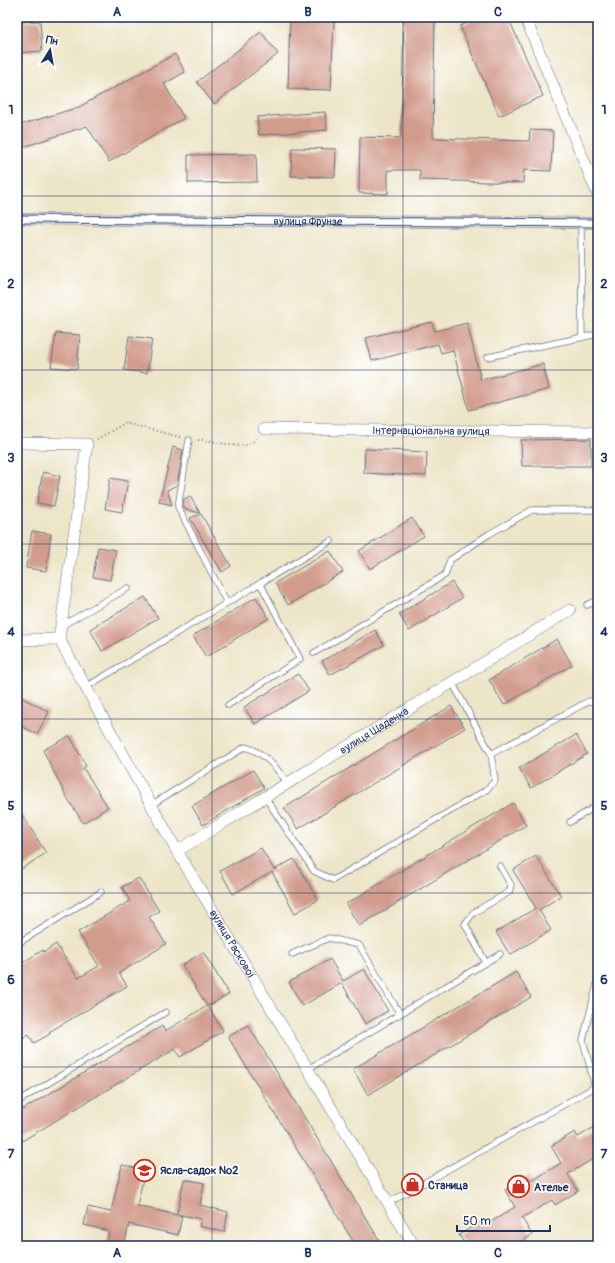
<svg xmlns="http://www.w3.org/2000/svg" width="615" height="1263" viewBox="0 0 615 1263" font-family="Pangolin,sans-serif">
	<rect width="100%" height="100%" fill="#fff"/>
	<filter id="ink" filterUnits="userSpaceOnUse"><feTurbulence type="fractalNoise" baseFrequency=".025" numOctaves="2"/><feDisplacementMap in="SourceGraphic" scale="8" xChannelSelector="R" yChannelSelector="G"/><feConvolveMatrix kernelMatrix="1 2 1 2 8 2 1 2 1" color-interpolation-filters="sRGB"/></filter>
	<filter id="wash" filterUnits="userSpaceOnUse"><feTurbulence type="fractalNoise" baseFrequency=".012" numOctaves="4" result="noise"/><feDisplacementMap in="SourceGraphic" scale="16" xChannelSelector="R" yChannelSelector="G"/><feGaussianBlur stdDeviation="0.9" result="paint"/><feColorMatrix in="noise" values="0 0 0 0 0 0 0 0 0 0 0 0 0 0 0 0 0 1.4 0 .05"/><feComposite in="paint" operator="in"/></filter>
	<g filter="url(#wash)">
		<rect width="100%" height="100%" fill="#ede5c8"/>
		<g id="blocks">
			<!-- building -->
			<path fill="#d29c8d" d="M 290,17 L 334,17 L 331,90 L 288,89 Z
				M 404,17 L 435,17 L 433,138 L 529,141 L 530,130 L 553,131 L 551,171 L 524,170 L 523,183 L 420,180 L 420,170 L 388,170 L 388,194 L 359,193 L 360,137 L 401,138 Z
				M 473,17 L 508,17 L 543,96 L 499,116 L 460,26 L 474,20 Z
				M 40,21 L 42,51 L 17,53 L 17,22 Z
				M 261,32 L 278,54 L 214,104 L 197,82 Z
				M 175,54 L 185,72 L 164,84 L 184,118 L 109,162 L 87,126 L 17,149 L 17,126 L 79,107 Z
				M 325,112 L 327,130 L 259,135 L 257,117 Z
				M 292,148 L 336,149 L 335,177 L 291,176 Z
				M 256,154 L 257,182 L 188,183 L 188,155 Z
				M 432,322 L 435,331 L 467,323 L 481,380 L 543,364 L 549,389 L 469,410 L 453,350 L 441,353 L 438,344 L 372,361 L 366,338 Z
				M 56,333 L 80,335 L 77,369 L 51,367 Z
				M 129,336 L 152,339 L 147,373 L 124,370 Z
				M 591,439 L 591,466 L 522,466 L 521,440 Z
				M 173,447 L 183,450 L 177,485 L 167,490 L 172,505 L 159,502 Z
				M 365,449 L 427,452 L 426,476 L 364,473 Z
				M 43,472 L 60,476 L 54,506 L 37,503 Z
				M 110,478 L 128,481 L 122,512 L 105,509 Z
				M 190,496 L 200,513 L 185,509 L 183,505 L 184,499 Z
				M 201,514 L 231,566 L 222,572 L 190,518 Z
				M 412,518 L 424,536 L 370,569 L 359,551 Z
				M 32,531 L 51,534 L 46,571 L 26,568 Z
				M 98,547 L 116,550 L 110,580 L 93,577 Z
				M 330,551 L 343,572 L 288,605 L 275,583 Z
				M 452,582 L 462,598 L 409,631 L 399,614 Z
				M 145,597 L 158,618 L 102,651 L 90,629 Z
				M 256,597 L 269,618 L 206,657 L 193,636 Z
				M 375,630 L 384,645 L 330,675 L 322,661 Z
				M 557,639 L 572,665 L 504,705 L 489,680 Z
				M 298,674 L 309,691 L 255,724 L 244,707 Z
				M 17,695 L 49,712 L 37,734 L 17,724 Z
				M 451,706 L 465,728 L 298,829 L 284,808 Z
				M 576,735 L 587,754 L 531,788 L 519,768 Z
				M 70,736 L 86,766 L 83,768 L 108,807 L 83,823 L 65,794 L 43,750 Z
				M 253,770 L 264,788 L 203,825 L 192,806 Z
				M 513,803 L 526,825 L 359,926 L 346,904 Z
				M 17,807 L 46,853 L 17,872 Z
				M 261,848 L 274,870 L 294,859 L 318,900 L 295,913 L 272,872 L 233,894 L 220,871 Z
				M 536,856 L 561,896 L 539,910 L 551,930 L 510,955 L 496,932 L 536,908 L 513,870 Z
				M 139,878 L 159,911 L 149,917 L 166,944 L 119,973 L 127,986 L 49,1032 L 50,1034 L 34,1043 L 28,1034 L 17,1042 L 17,966 L 43,950 L 44,952 L 56,944 L 78,978 L 99,966 L 78,932 L 130,901 L 122,887 Z
				M 203,952 L 229,994 L 208,1006 L 223,1031 L 180,1057 L 175,1049 L 17,1144 L 17,1113 L 162,1026 L 165,1031 L 207,1006 L 182,965 Z
				M 330,959 L 343,981 L 364,969 L 388,1011 L 365,1024 L 342,983 L 302,1006 L 289,982 Z
				M 516,972 L 531,997 L 368,1095 L 353,1069 Z
				M 248,1025 L 381,1243 L 375,1246 L 356,1246 L 228,1037 Z
				M 598,1125 L 598,1156 L 568,1174 L 578,1191 L 555,1205 L 552,1200 L 522,1218 L 532,1235 L 514,1246 L 466,1246 L 459,1235 L 483,1220 L 486,1225 L 515,1207 L 505,1190 L 528,1176 L 532,1181 L 561,1163 L 551,1146 L 575,1132 L 578,1137 Z
				M 122,1165 L 145,1170 L 137,1206 L 182,1216 L 178,1235 L 129,1224 L 124,1246 L 106,1246 L 109,1231 L 84,1225 L 88,1207 L 111,1212 Z
				M 184,1179 L 204,1183 L 200,1205 L 228,1212 L 224,1232 L 199,1226 L 201,1219 L 177,1214 Z"/>
		</g>
	</g>
	<g filter="url(#ink)">
		<use href="#blocks" fill-opacity="0" stroke="#646f83" stroke-width="1"/>
		<g fill="none" stroke-linecap="round" stroke-linejoin="round">
			<defs>
				<path id="lane" d="M 581,223 L 582,338
					M 488,357 L 598,334
					M 189,440 L 178,507 L 227,603
					M 587,605 L 598,600
					M 61,626 L 128,588
					M 314,653 L 445,575 L 450,560 L 489,534 L 532,510 L 598,510
					M 86,687 L 331,541
					M 228,705 L 300,659 L 260,583
					M 491,754 L 589,701 L 598,702
					M 265,797 L 314,871 L 333,880 L 486,790 L 495,781 L 491,754 L 452,682
					M 151,805 L 245,747 C 263,751 277,769 288,783
					M 570,822 L 598,805
					M 17,944 L 101,892
					M 292,954 L 329,938 L 359,945 L 400,1014
					M 486,963 L 465,924 L 473,913 L 509,892 L 511,885 L 500,866
					M 598,980 L 583,1040 L 595,1087 L 598,1092
					M 308,1069 L 500,954
					M 17,1102 L 166,1012
					M 388,1203 L 595,1087"/>
				<g id="street">
					<path d="M 525,17 L 598,195"/>
					<path id="s1" d="M 17,219 L 598,223"/>
					<path id="s2" d="M 264,429 L 598,432"/>
					<path d="M 17,443 L 87,444 L 59,639"/>
					<path id="s3" d="M 59,639 L 177,851 L 414,1246"/>
					<path d="M 17,640 L 59,639"/>
					<path id="s4" d="M 177,851 L 570,610"/>
				</g>
			</defs>
			<!-- lane casing -->
			<use href="#lane" stroke="#646f83" stroke-width="7"/>
			<!-- street casing -->
			<use href="#street" stroke="#646f83" stroke-width="12"/>
			<!-- path -->
			<path stroke="#646f83" stroke-width="2" stroke-dasharray="1 3" stroke-linecap="butt" d="M 97,439 L 125,423 L 180,437
				M 198,440 C 215,438 242,455 257,438"/>
			<!-- lane -->
			<use href="#lane" stroke="#fff" stroke-width="5.5"/>
			<!-- street -->
			<use href="#street" stroke="#fff" stroke-width="11"/>
			<!-- tram -->
			<path stroke="#1b2f5e" stroke-width="1" d="M 17,215 L 598,219
				M 17,223 L 598,227"/>
		</g>
	</g>
	<!-- grid -->
	<path fill="none" stroke="#1b2f5e" stroke-width="1" stroke-opacity="0.55" d="M 212,17 L 212,1246M 403,17 L 403,1246M 17,196 L 598,196M 17,370 L 598,370M 17,544 L 598,544M 17,719 L 598,719M 17,893 L 598,893M 17,1067 L 598,1067"/>
	<!-- icons -->
	<defs>
		<symbol id="school-ring" viewBox="-11 -11 22 22"><circle r="9.5" fill="#fff" stroke="#c8321e" stroke-width="1.5"/><path d="M0-5L7-2L0 1L-7-2ZM-4 1L0 2.5L4 1V4Q0 6-4 4Z" fill="#c8321e"/></symbol>
		<symbol id="shop-ring" viewBox="-11 -11 22 22"><circle r="9.5" fill="#fff" stroke="#c8321e" stroke-width="1.5"/><path d="M-5-2.5h2.3a2.7 3.5 0 0 1 5.4 0H5L5.5 6h-11ZM-1.5-2.5h3a1.5 2.3 0 0 0-3 0Z" fill="#c8321e"/></symbol>
	</defs>
	<g fill-rule="evenodd">
		<use href="#school-ring" x="132" y="1158" width="25" height="25"/>
		<use href="#shop-ring" x="400" y="1172" width="25" height="25"/>
		<use href="#shop-ring" x="506" y="1174" width="25" height="25"/>
	</g>
	<g text-anchor="middle" stroke-width="3.5" stroke-linejoin="round" paint-order="stroke">
		<!-- street labels -->
		<g font-size="11" fill="#1b2f5e" stroke="#fff">
			<text dy="4" stroke="none"><textPath href="#s1" startOffset="291">вулиця Фрунзе</textPath></text>
			<text dy="4" stroke="none"><textPath href="#s2" startOffset="167">Інтернаціональна вулиця</textPath></text>
			<text dy="4" stroke="none"><textPath href="#s4" startOffset="231">вулиця Щаденка</textPath></text>
			<text dy="4" stroke="none"><textPath href="#s3" startOffset="351">вулиця Раскової</textPath></text>
		</g>
		<!-- poi labels -->
		<g font-size="11" font-weight="bold" fill="#1b2f5e" stroke="#fff" text-anchor="start">
			<text x="160" y="1174">Ясла-садок №2</text>
			<text x="428" y="1189">Станица</text>
			<text x="534" y="1191">Ателье</text>
		</g>
	</g>
	<!-- margin -->
	<rect width="615" height="1263" fill="none" stroke="#fff" stroke-width="44"/>
	<!-- north arrow -->
	<g transform="translate(50 50) rotate(11)" stroke="#ffffff" stroke-width="3" paint-order="stroke">
	<path d="M0-3L7 15L0 10L-7 15Z" fill="#1b2f5e"/>
	<text y="-6" font-size="11" font-weight="bold" text-anchor="middle" fill="#1b2f5e">Пн</text>
	</g>
	<!-- scale -->
	<path d="M457 1225v6h93v-6" fill="none" stroke="#1b2f5e" stroke-width="2"/>
	<text x="463" y="1225" font-size="12" fill="#1b2f5e" stroke="#ffffff" stroke-width="3" paint-order="stroke">50 m</text>
	<rect x="22" y="22" width="571" height="1219" fill="none" stroke="#1b2f5e" stroke-width="1.5"/>
	<g font-size="13" text-anchor="middle" font-weight="bold" fill="#1b2f5e">
		<text x="117" y="16">A</text>
		<text x="308" y="16">B</text>
		<text x="498" y="16">C</text>
		<text x="11" y="114">1</text>
		<text x="604" y="114">1</text>
		<text x="11" y="288">2</text>
		<text x="604" y="288">2</text>
		<text x="11" y="462">3</text>
		<text x="604" y="462">3</text>
		<text x="11" y="636">4</text>
		<text x="604" y="636">4</text>
		<text x="11" y="810">5</text>
		<text x="604" y="810">5</text>
		<text x="11" y="984">6</text>
		<text x="604" y="984">6</text>
		<text x="11" y="1158">7</text>
		<text x="604" y="1158">7</text>
		<text x="117" y="1257">A</text>
		<text x="308" y="1257">B</text>
		<text x="498" y="1257">C</text>
	</g>
</svg>
